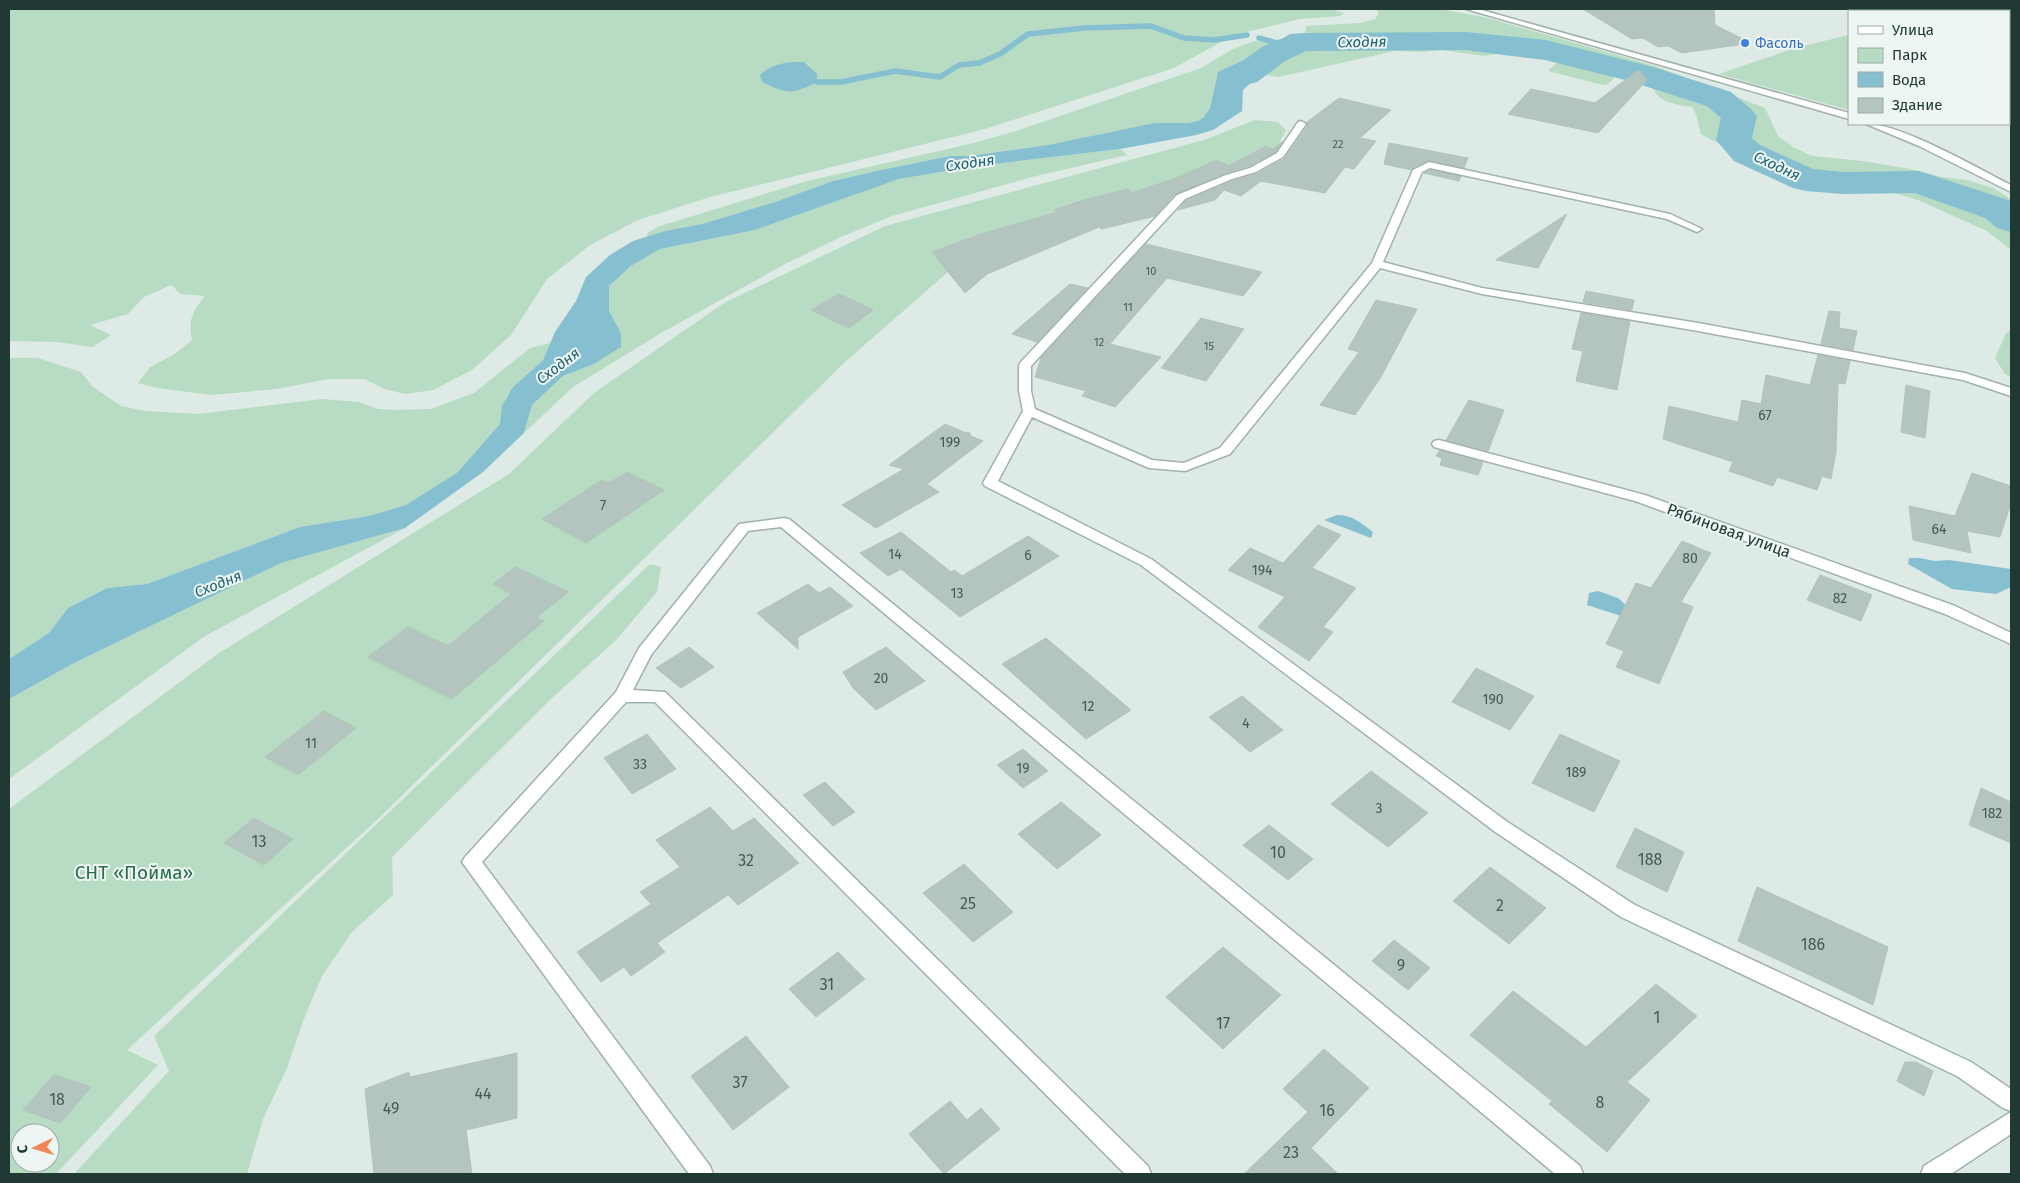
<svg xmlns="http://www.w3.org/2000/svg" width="2020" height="1183" viewBox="0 0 2020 1183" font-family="'Fira Sans',sans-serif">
	<rect width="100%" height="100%" fill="#deeae5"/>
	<!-- green -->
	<path fill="#b7dbc3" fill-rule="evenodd" d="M 9,9 L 1332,9 L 1344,13 L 1340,16 L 1300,19 L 1234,35 L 1174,68 L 985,129 L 710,197 L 638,220 L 590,245 L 547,279 L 511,335 L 472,370 L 433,390 L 405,394 L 384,389 L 365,379 L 328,379 L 277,389 L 212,395 L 157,388 L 138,383 L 150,367 L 175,354 L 192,340 C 188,320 192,312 205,296 L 181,294 L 171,285 L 144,297 L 128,314 L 90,325 L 111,335 L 93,347 L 57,342 L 9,341 Z
		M 1376,9 L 1441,9 L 1488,18 L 1655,66 L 1765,108 L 1778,136 L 1793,147 L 1812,156 L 1863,161 L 1916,170 L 1941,177 L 1967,180 L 1993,188 L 2011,199 L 2011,250 L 1987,231 L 1918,200 L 1891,192 L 1804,189 L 1701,134 C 1698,124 1698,116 1692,107 C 1673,104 1652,102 1651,78 L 1641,71 L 1624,63 L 1511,39 L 1498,45 L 1501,53 L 1484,56 L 1441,50 L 1423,52 L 1395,51 L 1278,77 L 1262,74 L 1287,56 L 1310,47 L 1314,41 L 1305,33 L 1306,26 L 1361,23 L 1375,19 L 1379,13 Z
		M 1941,9 L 2011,9 L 2011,63 L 2009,63 L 2009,11 L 1932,11 Z
		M 1849,35 L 1849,110 L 1719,74 L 1795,48 Z
		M 1254,41 L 1275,43 L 1217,76 L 1210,108 L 1204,117 L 1198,121 L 1189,123 L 1154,123 L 1048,145 L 969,156 L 950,156 L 881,170 L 833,181 L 775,202 L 702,224 L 665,231 L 646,237 L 649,232 L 660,226 L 807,181 L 974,143 L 1016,131 L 1201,68 L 1233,49 Z
		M 1560,63 L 1610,74 L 1614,78 L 1608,84 L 1603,85 L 1548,71 L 1555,64 Z
		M 1255,120 L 1278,122 L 1286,130 L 1275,151 L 1175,195 L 1066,219 L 964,258 L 845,362 L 380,817 L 127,1050 L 158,1065 L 56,1174 L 9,1174 L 9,809 L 219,653 L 509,474 L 594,393 L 724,303 L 885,226 L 1204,140 ZM 20,1133 L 50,1133 L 50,1163 L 20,1163 Z
		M 1120,149 L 1127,155 L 1036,176 L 892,216 L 843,236 L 785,264 L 661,333 L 573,387 L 524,433 L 532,405 L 563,376 L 594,364 L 621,333 L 609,311 L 609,286 L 631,266 L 660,249 L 755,230 L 899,179 L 977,166 Z
		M 2011,330 L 2011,377 L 2005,374 L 1995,358 L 2006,333 Z
		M 550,343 L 543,360 L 512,388 L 506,397 L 500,424 L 476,453 L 458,472 L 406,505 L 369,516 L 300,527 L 147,584 L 107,588 L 68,608 L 49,633 L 9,659 L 9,358 L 38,358 L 81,372 L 92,386 L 121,406 L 145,411 L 198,414 L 322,399 L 359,402 L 378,409 L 394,410 L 431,409 L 474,393 L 530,348 Z
		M 405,528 L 205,636 L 9,779 L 9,699 L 74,663 L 281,563 Z
		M 650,564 L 661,567 L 657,592 L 615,641 L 552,698 L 392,857 L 393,895 L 352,932 L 322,976 L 303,1021 L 287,1068 L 263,1119 L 247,1174 L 74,1174 L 169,1071 L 154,1036 Z"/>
	<!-- water -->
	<path fill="#86bfcf" d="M 1305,33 L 1314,41 C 1308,51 1298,51 1287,56 C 1271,64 1256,78 1243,90 L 1242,111 L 1213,130 L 1196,135 L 1120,149 L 977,166 L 899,179 L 755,230 L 660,249 L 631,266 L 609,286 L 609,311 L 621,333 L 621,347 L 594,364 L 563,376 L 532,405 L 524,433 L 483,472 L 405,528 L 281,563 L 74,663 L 9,699 L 9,659 L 49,633 L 68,608 L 107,588 L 147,584 L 300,527 L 369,516 L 406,505 L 458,472 L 500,424 L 502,406 L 512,388 L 543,360 L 555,332 L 576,301 L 586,277 L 610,255 L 633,241 L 665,231 L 702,224 L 775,202 L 833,181 L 881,170 L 950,156 L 969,156 L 1048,145 L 1154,123 L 1188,123 L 1198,121 L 1204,117 L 1210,108 L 1218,72 L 1261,52 L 1290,34 Z
		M 804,62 L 817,74 L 817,82 C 791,95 788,94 762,82 L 760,75 C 773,63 787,62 804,62 Z
		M 1337,515 C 1353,515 1361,523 1373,532 L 1371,538 L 1324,520 Z
		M 1909,558 L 1920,558 L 1934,561 L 1949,560 L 2011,569 L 2011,587 L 1996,594 L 1952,589 L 1908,564 Z
		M 1598,591 L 1618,598 L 1628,607 L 1621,616 L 1587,605 L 1589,593 Z"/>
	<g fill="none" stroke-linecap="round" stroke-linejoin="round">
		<!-- stream -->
		<path stroke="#86bfcf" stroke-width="5.5" d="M 1259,38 L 1288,46
			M 817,82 L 841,82 L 895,71 L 940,77 L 959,65 L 979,63 L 1000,54 L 1028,34 L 1084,28 L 1151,26 L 1184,38 L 1214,40 L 1247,35"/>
		<!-- river -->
		<path fill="#86bfcf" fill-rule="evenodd" d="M 1465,32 L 1546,40 L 1653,67 L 1731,92 L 1751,109 L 1757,116 L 1752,138 L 1760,145 L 1813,169 L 1843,172 L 1919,171 L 2011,201 L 2011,232 L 1997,228 L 1985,218 L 1915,193 L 1843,194 L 1806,191 L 1793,188 L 1734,161 L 1716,140 L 1721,118 L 1707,106 L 1629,81 L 1545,60 L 1465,50 L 1306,51 L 1285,61 L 1257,82 L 1245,85 L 1233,82 L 1228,75 L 1233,68 L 1262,47 L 1277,40 L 1306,33 Z"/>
	</g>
	<!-- building -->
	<path fill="#b4c4be" stroke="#b1c3bd" d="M 1583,9 L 1714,9 L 1715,25 L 1751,43 L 1682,53 L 1668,46 L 1658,47 L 1643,38 L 1632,39 Z
		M 1638,70 L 1647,80 L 1598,133 L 1508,114 L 1531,89 L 1595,103 Z
		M 1339,98 L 1391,110 L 1360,138 L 1376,141 L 1354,169 L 1345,167 L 1325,193 L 1261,181 L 1241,196 L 1224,190 L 1215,200 L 1178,210 L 1186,201 L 1233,181 L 1257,174 L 1284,159 L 1308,125 L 1307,122 Z
		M 1283,141 L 1276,152 L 1249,166 L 1225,173 L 1176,193 L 1155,216 L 1102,229 L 1099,227 L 987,274 L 965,293 L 932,252 L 984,233 L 1058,212 L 1054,210 L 1084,200 L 1128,189 L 1132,193 L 1179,177 L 1216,160 L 1229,166 L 1266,146 L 1273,149 Z
		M 1389,143 L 1468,158 L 1464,168 L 1429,160 L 1411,170 L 1384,164 Z
		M 1430,170 L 1461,176 L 1459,181 L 1424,173 Z
		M 1567,214 L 1538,268 L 1496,260 Z
		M 1146,244 L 1262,272 L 1243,296 L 1167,278 L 1110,344 L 1161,357 L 1115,407 L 1082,396 L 1086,391 L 1035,377 L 1041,358 Z
		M 1070,284 L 1088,288 L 1037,342 L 1012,334 Z
		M 1586,291 L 1634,300 L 1632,310 L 1583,302 Z
		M 839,294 L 873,310 L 849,328 L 811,310 Z
		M 1376,300 L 1417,309 L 1381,377 L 1355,415 L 1320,405 L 1359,352 L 1348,349 Z
		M 1829,311 L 1840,312 L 1839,328 L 1857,331 L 1853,350 L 1821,344 Z
		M 1581,313 L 1630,321 L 1617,390 L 1576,381 L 1583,351 L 1572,349 Z
		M 1201,318 L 1244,329 L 1206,381 L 1161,368 Z
		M 1818,355 L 1850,361 L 1845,384 L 1838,383 L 1836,452 L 1831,479 L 1822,476 L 1817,490 L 1777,477 L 1773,486 L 1729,471 L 1733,462 L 1663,439 L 1669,406 L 1738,422 L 1742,400 L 1761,404 L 1766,375 L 1810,385 Z
		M 1906,385 L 1930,391 L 1925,438 L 1901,432 Z
		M 1469,400 L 1504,410 L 1488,451 L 1446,440 Z
		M 945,424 L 966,433 L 969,432 L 971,436 L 983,441 L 927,484 L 939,492 L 876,528 L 842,505 L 904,469 L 889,465 Z
		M 1440,450 L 1483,462 L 1478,475 L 1440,465 L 1442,458 L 1436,456 Z
		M 627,472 L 664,490 L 586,543 L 542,519 L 602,480 L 609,483 Z
		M 1972,473 L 2011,486 L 2011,503 L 2000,537 L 1967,531 L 1971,553 L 1913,540 L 1909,506 L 1955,516 Z
		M 1318,525 L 1341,535 L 1312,568 L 1356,588 L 1323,627 L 1333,632 L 1309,661 L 1258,627 L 1285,597 L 1228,570 L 1250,548 L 1283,563 Z
		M 901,532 L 951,572 L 954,570 L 962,576 L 1028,536 L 1059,556 L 960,617 L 901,569 L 888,576 L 860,553 Z
		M 1682,541 L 1711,553 L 1681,602 L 1693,607 L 1659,684 L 1616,667 L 1624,651 L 1606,644 L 1636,583 L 1651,588 Z
		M 516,567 L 568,592 L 536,618 L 544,621 L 452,699 L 368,657 L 408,627 L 448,646 L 511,594 L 493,584 Z
		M 1820,575 L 1872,595 L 1861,621 L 1807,600 Z
		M 808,584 L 819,593 L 830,587 L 853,606 L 798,637 L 798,649 L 757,613 Z
		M 1046,638 L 1131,710 L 1086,739 L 1002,664 Z
		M 689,647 L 714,667 L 681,688 L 656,668 Z
		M 886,647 L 925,681 L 876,710 L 853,688 L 843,672 Z
		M 1476,668 L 1534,696 L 1510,730 L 1452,702 Z
		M 1242,696 L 1283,730 L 1250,752 L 1209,717 Z
		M 324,711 L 356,728 L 298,775 L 265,757 Z
		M 647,734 L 676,769 L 632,794 L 604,758 Z
		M 1560,734 L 1620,761 L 1594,812 L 1532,783 Z
		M 1023,749 L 1048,771 L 1023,788 L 997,765 Z
		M 1371,771 L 1428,813 L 1388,847 L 1331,804 Z
		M 825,782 L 855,812 L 833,826 L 803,795 Z
		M 1981,788 L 2011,802 L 2011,843 L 1969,825 Z
		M 1061,802 L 1101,835 L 1057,869 L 1018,834 Z
		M 710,807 L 733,831 L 754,818 L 799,863 L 738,905 L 728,895 L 657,943 L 665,952 L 631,976 L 624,967 L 601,982 L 577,952 L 651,904 L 640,892 L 680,867 L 656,840 Z
		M 254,818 L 293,839 L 264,865 L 224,843 Z
		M 1269,825 L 1313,859 L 1288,880 L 1243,845 Z
		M 1635,828 L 1684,852 L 1667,892 L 1616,867 Z
		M 964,864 L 1013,912 L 973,942 L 923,893 Z
		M 1490,867 L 1546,908 L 1509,944 L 1453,901 Z
		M 1757,887 L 1888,947 L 1873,1005 L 1738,941 Z
		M 1394,940 L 1430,968 L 1408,990 L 1372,961 Z
		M 1223,947 L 1281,995 L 1223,1049 L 1166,997 Z
		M 838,952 L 865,979 L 816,1017 L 789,989 Z
		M 1656,984 L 1697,1016 L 1627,1082 L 1650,1100 L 1607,1152 L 1549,1104 L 1552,1101 L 1470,1035 L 1513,991 L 1586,1047 Z
		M 746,1036 L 789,1087 L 733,1130 L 691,1076 Z
		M 1324,1049 L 1369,1088 L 1311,1148 L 1338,1174 L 1244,1174 L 1308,1112 L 1283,1089 Z
		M 517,1053 L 517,1118 L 466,1130 L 472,1174 L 374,1174 L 365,1089 L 409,1072 L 410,1077 Z
		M 1905,1062 L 1916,1062 L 1933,1071 L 1924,1096 L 1897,1081 Z
		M 54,1075 L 91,1087 L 60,1123 L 23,1110 Z
		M 950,1101 L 967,1120 L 981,1108 L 1000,1129 L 944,1174 L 909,1134 Z"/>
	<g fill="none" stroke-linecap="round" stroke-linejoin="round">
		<defs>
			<path id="street" d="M 1466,9 L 1478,9 L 1849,113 L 1849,119 Z
				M 1301,121 L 1306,124 L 1283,157 L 1256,172 L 1232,179 L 1185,199 L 1031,366 L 1031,391 L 1035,409 L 1152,460 L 1184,463 L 1220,448 L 1372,263 L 1413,170 L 1429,162 L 1670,214 L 1702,229 L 1697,232 L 1667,219 L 1430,168 L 1422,172 L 1383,262 L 1482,288 L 1698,323 L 1965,373 L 2011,388 L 2011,396 L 1963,380 L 1698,331 L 1482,294 L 1380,268 L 1230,454 L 1185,471 L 1149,468 L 1032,417 L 998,481 L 1151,559 L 1506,821 L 1635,905 L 1971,1062 L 2011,1089 L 2011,1111 L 2003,1108 L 1957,1076 L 1621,917 L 1494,831 L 1141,565 L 985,486 L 983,483 L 1023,411 L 1019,391 L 1019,365 L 1021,362 L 1177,195 L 1226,175 L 1250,168 L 1277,153 L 1298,122 Z
				M 1866,124 C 1898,122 1979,169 2011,185 L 2011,192 L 1919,146 Z
				M 1439,440 L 1645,495 L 1955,606 L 2011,633 L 2011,644 L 1945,614 L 1635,501 L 1434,447 L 1432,444 L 1434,441 Z
				M 784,518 L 789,519 L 1580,1166 L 1583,1174 L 1555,1174 L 781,527 L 748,531 L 651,655 L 633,690 L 665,692 L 1148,1166 L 1151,1174 L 1125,1174 L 655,702 L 626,702 L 482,862 L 710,1166 L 713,1174 L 689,1174 L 462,862 L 465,857 L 616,692 L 639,648 L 739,524 Z
				M 2011,1112 L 2011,1134 L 1951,1174 L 1921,1174 L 1924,1166 Z"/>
		</defs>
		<!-- street casing -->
		<use href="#street" stroke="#a1b1ac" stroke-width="3"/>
		<!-- street -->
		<use href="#street" fill="#fff" fill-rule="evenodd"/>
	</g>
	<!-- markers -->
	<circle fill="#3f7fe0" stroke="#eef6f3" stroke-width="2" cx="1745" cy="43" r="5"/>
	<g text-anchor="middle" stroke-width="4" stroke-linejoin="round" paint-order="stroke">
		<!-- far-number labels -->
		<g font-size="11" fill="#455c56">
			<text x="1338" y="148">22</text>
			<text x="1151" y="275">10</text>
			<text x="1128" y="311">11</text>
			<text x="1099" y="346">12</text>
			<text x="1209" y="350">15</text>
		</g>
		<!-- far-shop labels -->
		<g font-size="14" fill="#366cbe" stroke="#eef6f3" text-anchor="start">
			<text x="1755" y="48">Фасоль</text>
		</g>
		<!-- number labels -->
		<g font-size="14" fill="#455c56">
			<text x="1765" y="420">67</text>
			<text x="950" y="447">199</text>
			<text x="603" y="510">7</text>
			<text x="1939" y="534">64</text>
			<text x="895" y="559">14</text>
			<text x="1028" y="560">6</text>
			<text x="1690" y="563">80</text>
			<text x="1262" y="575">194</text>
			<text x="957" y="598">13</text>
			<text x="1840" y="603">82</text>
			<text x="881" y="683">20</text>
			<text x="1493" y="704">190</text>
			<text x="1088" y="711">12</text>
			<text x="1246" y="728">4</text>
			<text x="311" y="748">11</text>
			<text x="640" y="769">33</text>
			<text x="1023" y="773">19</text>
			<text x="1576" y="777">189</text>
			<text x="1379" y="813">3</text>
			<text x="1992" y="818">182</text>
		</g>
		<!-- far-water labels -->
		<g font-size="15" font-style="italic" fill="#1b5f73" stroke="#eef6f3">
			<text transform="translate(1362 42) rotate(-1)" y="5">Сходня</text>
			<text transform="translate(970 163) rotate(-8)" y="5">Сходня</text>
			<text transform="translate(1777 166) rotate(25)" y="5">Сходня</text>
			<text transform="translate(558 366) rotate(-37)" y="5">Сходня</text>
			<text transform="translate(218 584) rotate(-22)" y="5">Сходня</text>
		</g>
		<!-- street labels -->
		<g font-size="16" fill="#203934" stroke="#eef6f3">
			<text transform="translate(1729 530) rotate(20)" y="6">Рябиновая улица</text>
		</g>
		<!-- near-number labels -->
		<g font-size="16" fill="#455c56">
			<text x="259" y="847">13</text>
			<text x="1278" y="858">10</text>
			<text x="1650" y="865">188</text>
			<text x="746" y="866">32</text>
			<text x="968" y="909">25</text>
			<text x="1500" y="911">2</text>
			<text x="1813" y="950">186</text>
			<text x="1401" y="971">9</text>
			<text x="827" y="990">31</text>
			<text x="1657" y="1023">1</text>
			<text x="1223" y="1029">17</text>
			<text x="740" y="1088">37</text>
			<text x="483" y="1099">44</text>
			<text x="57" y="1105">18</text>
			<text x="1600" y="1108">8</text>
			<text x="391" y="1114">49</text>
			<text x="1327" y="1116">16</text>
			<text x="1291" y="1158">23</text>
		</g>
		<!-- near-park labels -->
		<g font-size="19" fill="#2b6f4a" stroke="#eef6f3">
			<text x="134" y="879">СНТ «Пойма»</text>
		</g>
	</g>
	<!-- border -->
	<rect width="2020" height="1183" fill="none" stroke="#203934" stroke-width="20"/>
	<!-- legend -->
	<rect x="1848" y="10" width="162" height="115" fill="#eef6f3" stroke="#9caaa7"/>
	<rect x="1858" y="26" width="25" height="8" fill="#ffffff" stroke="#9caaa7"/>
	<text x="1892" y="35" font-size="15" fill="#203934">Улица</text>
	<rect x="1858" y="48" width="25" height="15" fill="#b7dbc3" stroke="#9caaa7"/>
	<text x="1892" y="60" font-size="15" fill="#203934">Парк</text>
	<rect x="1858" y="72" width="25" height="15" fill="#86bfcf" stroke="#9caaa7"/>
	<text x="1892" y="85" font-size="15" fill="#203934">Вода</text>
	<rect x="1858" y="98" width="25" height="15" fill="#b4c4be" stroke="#9caaa7"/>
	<text x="1892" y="110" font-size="15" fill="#203934">Здание</text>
	<!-- north arrow -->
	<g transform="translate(35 1148) rotate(265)"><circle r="24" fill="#eef6f3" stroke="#9caaa7"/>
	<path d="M0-4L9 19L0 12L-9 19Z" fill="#f08655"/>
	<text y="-8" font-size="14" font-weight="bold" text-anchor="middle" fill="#203934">С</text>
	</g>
</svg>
